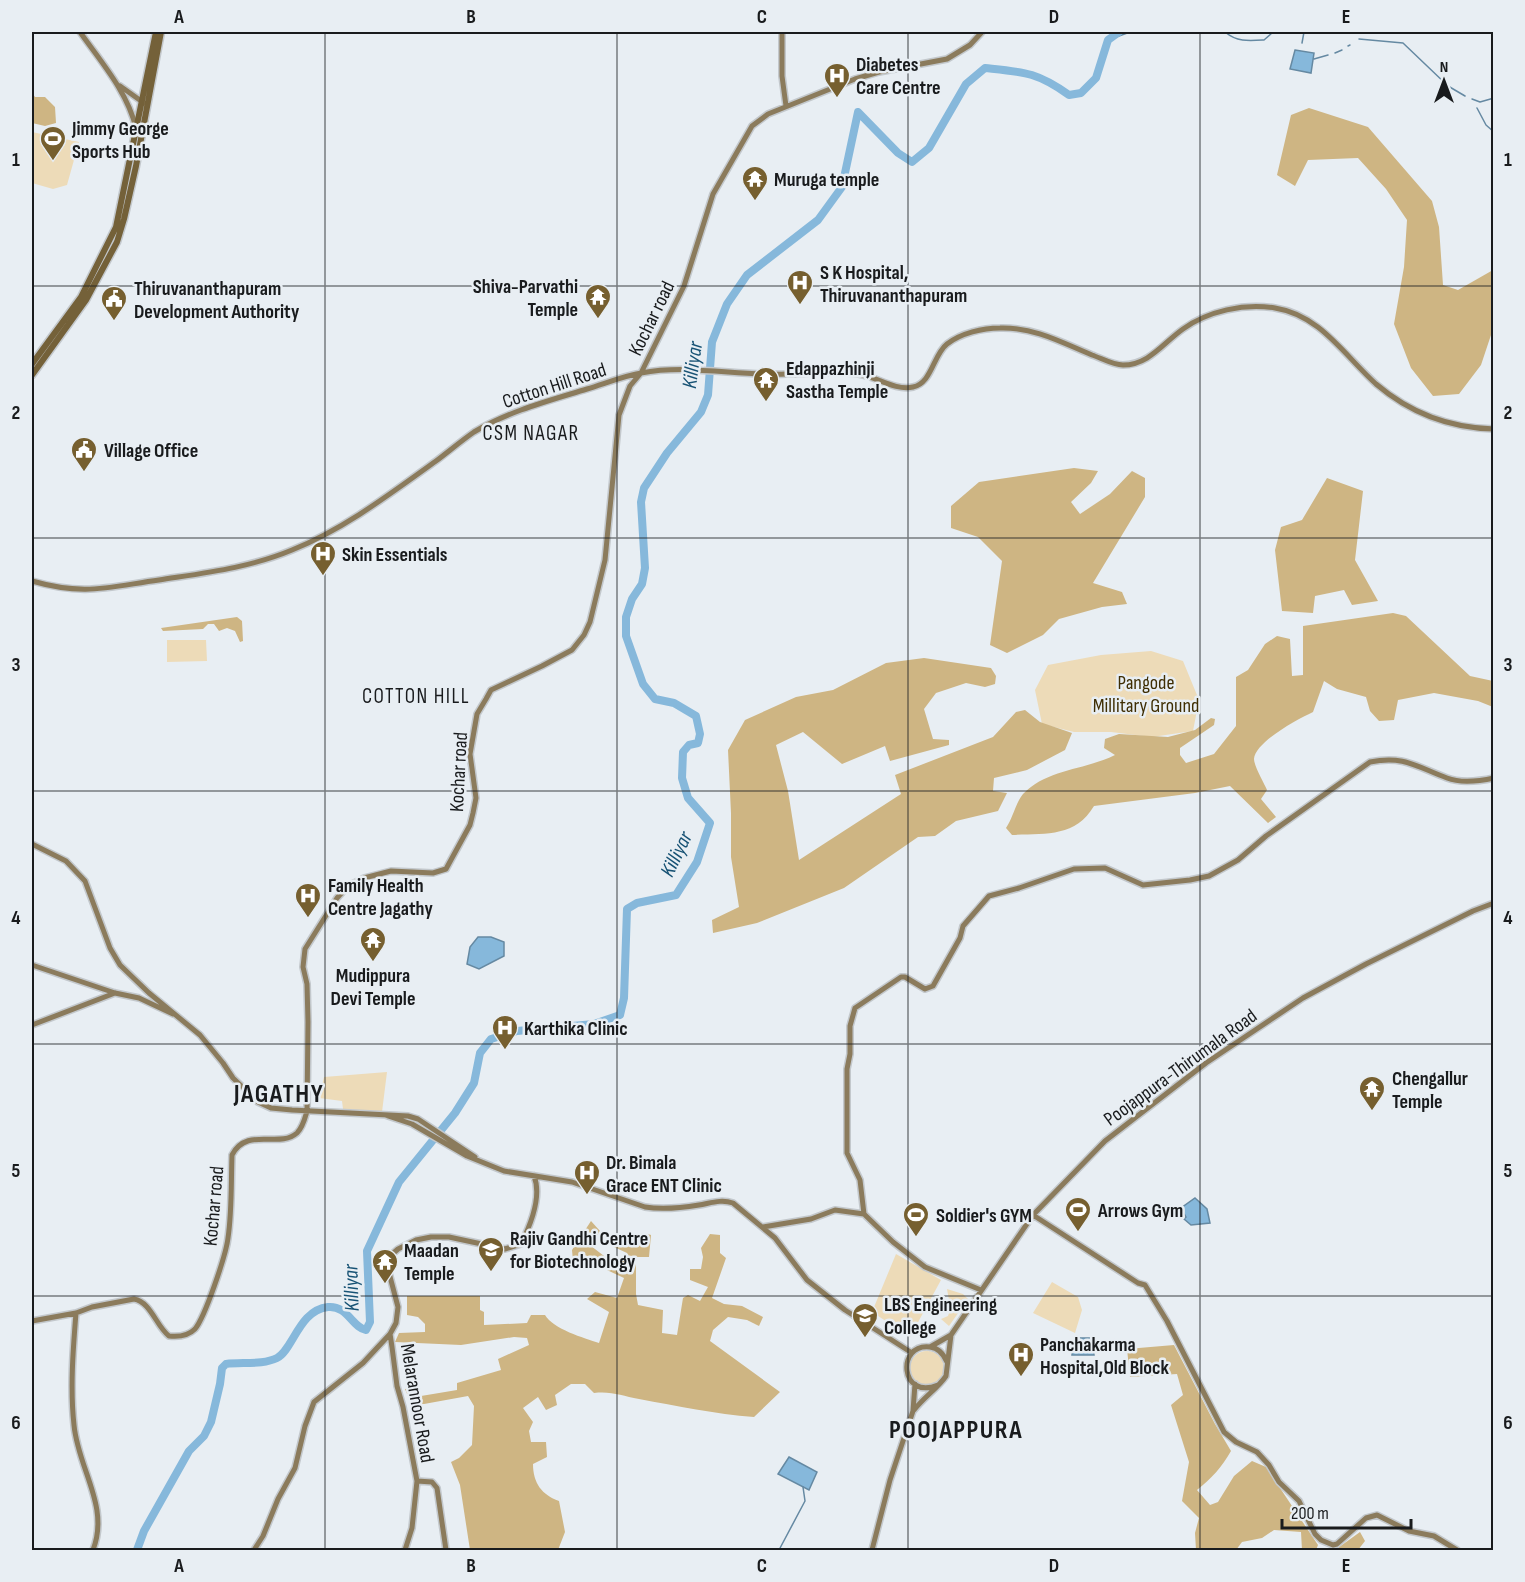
<svg xmlns="http://www.w3.org/2000/svg" width="1525" height="1582" viewBox="0 0 1525 1582" font-family="'Sofia Sans Condensed',sans-serif">
	<rect width="100%" height="100%" fill="#e8eef3"/>
	<!-- green -->
	<path fill="#eddbb8" d="M 32,132 L 79,142 L 67,185 L 53,189 L 32,183 Z
		M 167,640 L 206,640 L 207,661 L 167,662 Z
		M 1151,651 L 1183,661 L 1199,700 L 1193,731 L 1152,737 L 1111,732 L 1074,732 L 1042,724 L 1035,690 L 1048,665 L 1101,655 Z
		M 387,1072 L 382,1112 L 343,1109 L 342,1101 L 319,1098 L 324,1077 Z
		M 896,1254 L 941,1280 L 910,1337 L 872,1312 Z
		M 1052,1282 L 1078,1297 L 1082,1310 L 1075,1333 L 1033,1313 Z
		M 947,1289 L 963,1294 L 968,1299 L 949,1326 L 941,1319 L 948,1316 L 953,1301 L 949,1300 Z
		M910 1368a17 17 0 1 1 34 0a17 17 0 1 1-34 0Z"/>
	<!-- forest -->
	<path fill="#ceb583" d="M 32,93 L 35,97 L 45,97 L 55,107 L 56,123 L 45,126 L 32,123 Z
		M 1309,108 L 1368,127 L 1432,201 L 1439,227 L 1443,285 L 1458,290 L 1493,270 L 1493,329 L 1481,365 L 1459,394 L 1433,396 L 1411,368 L 1394,324 L 1404,267 L 1407,220 L 1386,189 L 1358,158 L 1308,160 L 1295,186 L 1277,175 L 1291,115 Z
		M 1074,468 L 1098,471 L 1091,483 L 1071,502 L 1080,514 L 1110,494 L 1132,471 L 1145,478 L 1145,497 L 1093,583 L 1122,592 L 1127,604 L 1102,607 L 1059,619 L 1043,635 L 1007,653 L 990,645 L 1002,561 L 978,537 L 951,528 L 951,506 L 979,482 Z
		M 1327,478 L 1363,491 L 1355,560 L 1378,601 L 1352,605 L 1344,590 L 1315,596 L 1313,613 L 1282,611 L 1275,550 L 1281,527 L 1302,520 Z
		M 1393,613 L 1406,616 L 1470,676 L 1493,681 L 1493,707 L 1478,701 L 1434,693 L 1398,700 L 1394,720 L 1379,721 L 1370,711 L 1366,697 L 1337,689 L 1324,681 L 1313,712 C 1298,719 1255,742 1254,759 C 1254,766 1264,783 1267,790 L 1261,799 L 1276,817 L 1268,823 L 1230,786 L 1195,793 L 1094,806 C 1075,838 1045,833 1012,835 L 1006,828 C 1013,818 1016,802 1023,794 C 1047,769 1085,770 1115,755 L 1104,748 L 1105,739 L 1119,734 L 1168,737 L 1195,730 L 1211,718 L 1215,719 L 1214,725 L 1180,748 L 1180,755 L 1186,763 L 1214,754 L 1236,726 L 1236,677 L 1248,670 L 1265,644 L 1277,636 L 1290,639 L 1292,676 L 1303,675 L 1303,626 Z
		M 237,617 L 242,621 L 243,641 L 240,642 L 235,631 L 227,628 L 219,631 L 214,624 L 208,624 L 203,629 L 163,631 L 161,628 Z
		M 924,658 L 991,668 L 996,676 L 995,684 L 985,687 L 966,683 L 936,693 L 924,709 L 933,739 L 949,740 L 949,745 L 890,761 L 885,746 L 842,764 L 803,732 L 776,745 L 788,791 L 799,860 L 901,794 L 895,775 L 993,737 L 1016,712 L 1025,710 L 1040,722 L 1072,733 L 1065,750 L 1027,770 L 994,778 L 993,791 L 1007,793 L 998,811 L 956,821 L 935,836 L 918,837 L 844,888 L 757,923 L 713,933 L 712,920 L 739,907 L 731,857 L 731,813 L 728,750 L 745,720 L 796,697 L 833,690 L 886,663 Z
		M 591,1221 L 600,1231 L 591,1246 L 608,1259 L 627,1261 L 627,1253 L 614,1247 L 621,1236 L 644,1233 L 651,1235 L 649,1257 L 636,1257 L 636,1294 L 638,1305 L 663,1310 L 662,1333 L 677,1335 L 683,1298 L 688,1295 L 700,1301 L 708,1287 L 690,1280 L 690,1269 L 701,1269 L 703,1257 L 701,1248 L 710,1234 L 720,1235 L 720,1253 L 726,1258 L 712,1298 L 724,1304 L 742,1306 L 763,1317 L 759,1326 L 747,1320 L 728,1317 L 713,1330 L 710,1341 L 780,1392 L 754,1417 C 715,1414 677,1406 639,1399 C 622,1396 612,1391 594,1393 L 585,1384 L 571,1384 L 555,1395 L 557,1405 L 546,1410 L 538,1397 L 523,1408 L 533,1422 L 529,1431 L 531,1442 L 546,1442 L 547,1457 L 533,1464 C 533,1483 542,1495 559,1501 L 565,1532 L 558,1550 L 470,1550 L 460,1485 L 451,1462 L 459,1458 L 472,1445 L 474,1406 L 468,1396 L 424,1404 L 411,1403 L 405,1389 L 418,1387 L 421,1396 L 457,1390 L 457,1383 L 501,1370 L 498,1359 L 529,1345 L 527,1338 L 514,1337 L 461,1345 L 395,1342 L 399,1333 L 425,1332 L 425,1324 L 418,1317 L 407,1315 L 407,1296 L 480,1296 L 480,1310 L 484,1312 L 484,1325 L 527,1323 L 531,1315 L 545,1315 C 553,1329 584,1338 599,1343 L 609,1312 L 587,1299 L 595,1292 L 617,1298 L 624,1278 L 592,1263 L 573,1261 L 572,1250 Z
		M 1174,1345 L 1215,1424 L 1231,1451 C 1222,1467 1211,1479 1197,1490 L 1210,1505 L 1218,1502 L 1234,1476 L 1252,1461 L 1266,1467 L 1318,1545 L 1316,1550 L 1302,1550 L 1301,1532 L 1274,1530 L 1262,1538 L 1242,1542 L 1236,1550 L 1196,1550 L 1195,1533 L 1199,1518 L 1182,1501 L 1189,1462 L 1171,1405 L 1183,1395 L 1177,1374 L 1130,1377 L 1127,1349 Z
		M 1360,1532 L 1365,1541 L 1358,1550 L 1335,1550 Z"/>
	<!-- water -->
	<path fill="#86b8db" stroke="#6589a2" stroke-width="1.5" d="M 1295,50 L 1314,53 L 1311,73 L 1290,69 Z
		M 478,937 L 491,937 L 504,942 L 504,956 L 479,969 L 467,964 L 470,947 Z
		M 1195,1198 L 1207,1209 L 1210,1223 L 1191,1225 L 1184,1219 L 1186,1217 L 1181,1208 Z
		M 1074,1338 L 1092,1338 L 1094,1355 L 1072,1355 Z
		M 789,1457 L 817,1472 L 809,1490 L 778,1474 Z"/>
	<g fill="none" stroke-linecap="round" stroke-linejoin="round">
		<!-- stream -->
		<path stroke="#6589a2" stroke-width="1.5" d="M 1225,32 C 1237,42 1248,41 1264,40 L 1273,32
			M 1359,39 L 1403,43 L 1448,86 L 1465,96
			M 1108,40 L 1130,32
			M 1302,43 L 1304,32
			M 1348,46 L 1350,45
			M 1335,53 L 1342,50
			M 1314,59 L 1328,55
			M 1472,99 L 1480,102 L 1494,98
			M 1477,108 L 1486,125 L 1494,132
			M 779,1550 L 805,1501 L 803,1487"/>
		<!-- river -->
		<path stroke="#86b8db" stroke-width="8" d="M 137,1550 L 144,1531 L 189,1451 L 204,1436 L 211,1422 L 220,1384 L 222,1368 L 226,1364 C 242,1362 263,1365 277,1358 C 293,1350 299,1310 328,1307 C 347,1305 353,1328 366,1330 L 370,1322 L 367,1251 L 399,1182 L 455,1113 L 474,1083 L 480,1053 L 491,1039 L 517,1031 L 594,1024 L 620,1015 L 624,998 L 627,909 L 637,903 L 676,895 L 697,862 L 710,823 L 688,798 L 682,778 L 683,752 L 689,745 L 698,743 L 700,734 L 696,716 L 674,703 L 655,699 L 643,684 L 626,636 L 626,617 L 632,599 L 642,584 L 645,568 L 641,502 L 644,488 L 667,453 L 701,412 L 708,395 L 712,342 L 727,304 L 747,275 L 818,220 L 842,187 L 858,112 L 898,153 L 912,162 L 929,148 L 966,84 L 985,68 C 1024,72 1037,72 1069,95 L 1081,93 L 1096,78 L 1108,40 L 1119,32"/>
		<defs>
			<path id="secondary" d="M 80,32 C 101,62 127,91 136,128
				M 782,32 L 782,76 L 786,106
				M 120,86 L 144,103
				M 32,581 C 84,596 108,587 159,580 C 204,573 249,568 292,550 C 344,529 390,494 436,461 C 448,452 461,441 474,432 C 509,411 548,401 587,389 C 604,384 623,376 641,373 C 689,364 738,376 786,374 C 810,374 835,370 858,374 C 876,376 894,391 913,387 C 932,383 933,355 947,344 C 961,333 983,328 1000,328 C 1034,327 1061,342 1092,355 C 1101,358 1113,365 1123,365 C 1149,365 1163,343 1183,329 C 1208,311 1244,303 1275,308 C 1320,315 1344,355 1376,384 C 1410,413 1449,428 1494,429
				M 32,844 L 66,861 L 85,881 L 110,948 L 120,965 L 149,993 L 200,1035 L 223,1063 L 233,1078 L 258,1102 L 271,1108 L 292,1110 L 408,1116 L 418,1119 L 475,1157
				M 32,965 L 115,993 L 139,998 L 173,1014
				M 32,1025 L 115,993
				M 385,1115 L 412,1124 L 467,1156 L 504,1171 L 572,1182 L 645,1207 C 663,1210 681,1208 699,1205 C 711,1203 721,1199 733,1203 L 775,1238 L 807,1280 L 845,1310 L 912,1353
				M 864,1214 L 860,1180 L 847,1153 L 847,1069 L 850,1054 L 850,1026 L 855,1008 L 901,977 L 905,977 L 925,989 L 933,986 L 960,938 L 963,926 L 989,896 L 1019,888 L 1074,869 L 1105,868 L 1143,885 L 1190,880 L 1209,876 L 1238,860 L 1266,836 L 1370,762 C 1404,755 1417,767 1447,778 C 1460,783 1480,781 1494,778
				M 1033,1215 L 1138,1283 L 1145,1285 L 1167,1321 L 1224,1432 L 1236,1442 L 1257,1452 L 1269,1465 L 1279,1482 L 1299,1501 L 1315,1534 L 1321,1540 L 1333,1545 L 1337,1544 L 1366,1518 L 1377,1515 L 1409,1531 L 1434,1536 L 1457,1550
				M 763,1227 L 811,1219 L 835,1210 L 864,1214 L 893,1242 L 925,1267 L 981,1290
				M 76,1313 C 73,1350 70,1389 74,1425 C 78,1469 110,1506 93,1550
				M 32,1321 L 76,1313 L 92,1307 L 134,1299 C 151,1302 156,1326 169,1336 C 178,1337 188,1336 195,1329 C 205,1317 226,1255 228,1238 C 232,1211 231,1183 232,1155 C 247,1126 279,1149 297,1133 C 303,1127 305,1118 307,1111 L 308,1022 L 307,984 L 303,967 L 305,949 L 337,898 L 348,886 L 364,878 L 391,871 L 433,873 L 446,869 L 470,825 L 473,813 L 476,798 L 470,754 L 477,714 L 486,699 L 491,690 L 542,666 L 572,650 L 584,635 L 590,622 L 605,560 L 619,415 L 630,386 L 641,373 L 684,286 L 713,194 L 752,126 L 768,114 L 855,79 L 879,72 L 947,59 L 970,45 L 982,32
				M 930,1347 L 951,1335 L 1033,1215 L 1105,1141 L 1206,1063 L 1303,998 L 1366,964 L 1473,911 L 1494,903
				M 938,1385 C 900,1401 896,1343 930,1347 C 939,1348 944,1355 947,1362
				M 914,1410 C 924,1397 938,1388 946,1376 L 951,1335
				M 417,1481 L 432,1482 L 437,1488 L 446,1550
				M 254,1550 L 263,1536 L 278,1499 L 295,1468 L 305,1426 L 314,1402 L 363,1363 L 390,1334
				M 405,1550 L 412,1528 L 417,1481 L 403,1407 L 397,1386 L 392,1347 L 390,1334 L 396,1323 L 398,1307 L 388,1269 L 390,1256 L 398,1249 L 416,1240 L 431,1237 L 449,1237 L 505,1249 L 521,1244 C 530,1226 542,1196 534,1176
				M 872,1550 L 890,1480 L 913,1411 L 915,1384"/>
			<path id="primary" d="M 32,364 L 81,297 L 116,227 L 156,32
				M 32,375 L 86,300 L 117,242 L 124,219 L 136,166 L 161,32"/>
		</defs>
		<!-- secondary casing -->
		<use href="#secondary" stroke="#c3c8cc" stroke-width="8"/>
		<!-- primary casing -->
		<use href="#primary" stroke="#c3c8cc" stroke-width="9"/>
		<!-- secondary -->
		<use href="#secondary" stroke="#8b7b5c" stroke-width="5"/>
		<!-- primary -->
		<use href="#primary" stroke="#746139" stroke-width="6"/>
	</g>
	<!-- grid -->
	<path fill="none" stroke="#191b1d" stroke-width="1.5" stroke-opacity="0.55" d="M 325,32 L 325,1550M 617,32 L 617,1550M 908,32 L 908,1550M 1200,32 L 1200,1550M 32,286 L 1494,286M 32,538 L 1494,538M 32,791 L 1494,791M 32,1044 L 1494,1044M 32,1296 L 1494,1296"/>
	<!-- icons -->
	<defs>
		<symbol id="hospital-pin" viewBox="-11 -11 22 30"><path d="M0 17L-7.5 6A9.5 9.5 0 1 1 7.5 6Z" fill="#765f2f" stroke="#e8eef3"/><path d="M-5-5h3v3.5h4V-5h3V5h-3V1.5h-4V5h-3Z" fill="#fff"/></symbol>
		<symbol id="stadium-pin" viewBox="-11 -11 22 30"><path d="M0 17L-7.5 6A9.5 9.5 0 1 1 7.5 6Z" fill="#765f2f" stroke="#e8eef3"/><path d="M0-5a6.5 5 0 1 0 0 10a6.5 5 0 1 0 0-10ZM-3.5-1.8h7v3.6h-7Z" fill="#fff"/></symbol>
		<symbol id="temple-pin" viewBox="-11 -11 22 30"><path d="M0 17L-7.5 6A9.5 9.5 0 1 1 7.5 6Z" fill="#765f2f" stroke="#e8eef3"/><path d="M0-6L5-2H3V0L6.5 2.5H4V6H1.5V3h-3V6H-4V2.5H-6.5L-3 0V-2H-5Z" fill="#fff"/></symbol>
		<symbol id="civic-pin" viewBox="-11 -11 22 30"><path d="M0 17L-7.5 6A9.5 9.5 0 1 1 7.5 6Z" fill="#765f2f" stroke="#e8eef3"/><path d="M-.6-6.5H3V-4.5H.6V-3L4-1V1h2V6H-6V1h2V-1L-.6-3ZM-1.2 2.5V6h2.4V2.5Z" fill="#fff"/></symbol>
		<symbol id="university-pin" viewBox="-11 -11 22 30"><path d="M0 17L-7.5 6A9.5 9.5 0 1 1 7.5 6Z" fill="#765f2f" stroke="#e8eef3"/><path d="M0-5L7-2L0 1L-7-2ZM-4 1L0 2.5L4 1V4Q0 6-4 4Z" fill="#fff"/></symbol>
	</defs>
	<g fill-rule="evenodd">
		<use href="#hospital-pin" x="822" y="61" width="30" height="40"/>
		<use href="#stadium-pin" x="38" y="124" width="30" height="40"/>
		<use href="#temple-pin" x="740" y="164" width="30" height="40"/>
		<use href="#hospital-pin" x="785" y="268" width="30" height="40"/>
		<use href="#temple-pin" x="583" y="282" width="30" height="40"/>
		<use href="#civic-pin" x="99" y="284" width="30" height="40"/>
		<use href="#temple-pin" x="751" y="365" width="30" height="40"/>
		<use href="#civic-pin" x="69" y="435" width="30" height="40"/>
		<use href="#hospital-pin" x="308" y="539" width="30" height="40"/>
		<use href="#hospital-pin" x="293" y="881" width="30" height="40"/>
		<use href="#temple-pin" x="358" y="925" width="30" height="40"/>
		<use href="#hospital-pin" x="490" y="1013" width="30" height="40"/>
		<use href="#temple-pin" x="1357" y="1074" width="30" height="40"/>
		<use href="#hospital-pin" x="572" y="1158" width="30" height="40"/>
		<use href="#stadium-pin" x="1063" y="1195" width="30" height="40"/>
		<use href="#stadium-pin" x="901" y="1200" width="30" height="40"/>
		<use href="#university-pin" x="476" y="1235" width="30" height="40"/>
		<use href="#temple-pin" x="370" y="1247" width="30" height="40"/>
		<use href="#university-pin" x="850" y="1301" width="30" height="40"/>
		<use href="#hospital-pin" x="1006" y="1340" width="30" height="40"/>
	</g>
	<g text-anchor="middle" stroke-width="5" stroke-linejoin="round" paint-order="stroke">
		<!-- poi labels -->
		<g font-size="20" font-weight="bold" fill="#191b1d" stroke="#e8eef3" text-anchor="start">
			<text x="856" y="71">Diabetes<tspan x="856" dy="23">Care Centre</tspan></text>
			<text x="72" y="135">Jimmy George<tspan x="72" dy="23">Sports Hub</tspan></text>
			<text x="774" y="186">Muruga temple</text>
			<text x="820" y="279">S K Hospital,<tspan x="820" dy="23">Thiruvananthapuram</tspan></text>
			<text x="578" y="293" text-anchor="end">Shiva-Parvathi<tspan x="578" dy="23">Temple</tspan></text>
			<text x="134" y="295">Thiruvananthapuram<tspan x="134" dy="23">Development Authority</tspan></text>
			<text x="786" y="375">Edappazhinji<tspan x="786" dy="23">Sastha Temple</tspan></text>
			<text x="104" y="457">Village Office</text>
			<text x="342" y="561">Skin Essentials</text>
			<text x="328" y="892">Family Health<tspan x="328" dy="23">Centre Jagathy</tspan></text>
			<text x="373" y="982" text-anchor="middle">Mudippura<tspan x="373" dy="23">Devi Temple</tspan></text>
			<text x="524" y="1035">Karthika Clinic</text>
			<text x="1392" y="1085">Chengallur<tspan x="1392" dy="23">Temple</tspan></text>
			<text x="606" y="1169">Dr. Bimala<tspan x="606" dy="23">Grace ENT Clinic</tspan></text>
			<text x="1098" y="1217">Arrows Gym</text>
			<text x="936" y="1222">Soldier's GYM</text>
			<text x="510" y="1245">Rajiv Gandhi Centre<tspan x="510" dy="23">for Biotechnology</tspan></text>
			<text x="404" y="1257">Maadan<tspan x="404" dy="23">Temple</tspan></text>
			<text x="884" y="1311">LBS Engineering<tspan x="884" dy="23">College</tspan></text>
			<text x="1040" y="1351">Panchakarma<tspan x="1040" dy="23">Hospital,Old Block</tspan></text>
		</g>
		<!-- street labels -->
		<g font-size="20" fill="#191b1d" stroke="#e8eef3">
			<text transform="translate(651 318) rotate(-64)" y="7">Kochar road</text>
			<text transform="translate(554 385) rotate(-18)" y="7">Cotton Hill Road</text>
			<text transform="translate(458 772) rotate(-87)" y="7">Kochar road</text>
			<text transform="translate(1180 1067) rotate(-36)" y="7">Poojappura-Thirumala Road</text>
			<text transform="translate(213 1206) rotate(-85)" y="7">Kochar road</text>
			<text transform="translate(418 1403) rotate(80)" y="7">Melarannoor Road</text>
		</g>
		<!-- park labels -->
		<g font-size="20" fill="#3f2e03" stroke="#e8eef3">
			<text x="1146" y="689">Pangode<tspan x="1146" dy="23">Millitary Ground</tspan></text>
		</g>
		<!-- water labels -->
		<g font-size="21" font-style="italic" fill="#175274" stroke="#e8eef3">
			<text transform="translate(692 365) rotate(-82)" y="7">Killiyar</text>
			<text transform="translate(676 854) rotate(-64)" y="7">Killiyar</text>
			<text transform="translate(351 1288) rotate(-92)" y="7">Killiyar</text>
		</g>
		<!-- neighbourhood labels -->
		<g font-size="21" letter-spacing="1.5" fill="#191b1d" stroke="#e8eef3">
			<text x="531" y="440">CSM NAGAR</text>
			<text x="416" y="703">COTTON HILL</text>
		</g>
		<!-- district labels -->
		<g font-size="26" font-weight="bold" letter-spacing="1.5" fill="#191b1d" stroke="#e8eef3">
			<text x="279" y="1102">JAGATHY</text>
			<text x="956" y="1438">POOJAPPURA</text>
		</g>
	</g>
	<!-- border -->
	<rect width="1525" height="1582" fill="none" stroke="#e8eef3" stroke-width="66"/>
	<!-- north arrow -->
	<g transform="translate(1444 81)" stroke="#e8eef3" stroke-width="4.5" paint-order="stroke">
	<path d="M0-4.5L10 22L0 15L-10 22Z" fill="#191b1d"/>
	<text y="-9" font-size="16" font-weight="bold" text-anchor="middle" fill="#191b1d">N</text>
	</g>
	<!-- scale -->
	<path d="M1282 1519v9h129v-9" fill="none" stroke="#191b1d" stroke-width="3"/>
	<text x="1291" y="1519" font-size="18" fill="#191b1d" stroke="#e8eef3" stroke-width="4.5" paint-order="stroke">200 m</text>
	<rect x="33" y="33" width="1459" height="1516" fill="none" stroke="#191b1d" stroke-width="2"/>
	<g font-size="20" text-anchor="middle" font-weight="bold" fill="#191b1d">
		<text x="179" y="23">A</text>
		<text x="471" y="23">B</text>
		<text x="762" y="23">C</text>
		<text x="1054" y="23">D</text>
		<text x="1346" y="23">E</text>
		<text x="16" y="166">1</text>
		<text x="1508" y="166">1</text>
		<text x="16" y="419">2</text>
		<text x="1508" y="419">2</text>
		<text x="16" y="671">3</text>
		<text x="1508" y="671">3</text>
		<text x="16" y="924">4</text>
		<text x="1508" y="924">4</text>
		<text x="16" y="1177">5</text>
		<text x="1508" y="1177">5</text>
		<text x="16" y="1429">6</text>
		<text x="1508" y="1429">6</text>
		<text x="179" y="1572">A</text>
		<text x="471" y="1572">B</text>
		<text x="762" y="1572">C</text>
		<text x="1054" y="1572">D</text>
		<text x="1346" y="1572">E</text>
	</g>
</svg>
